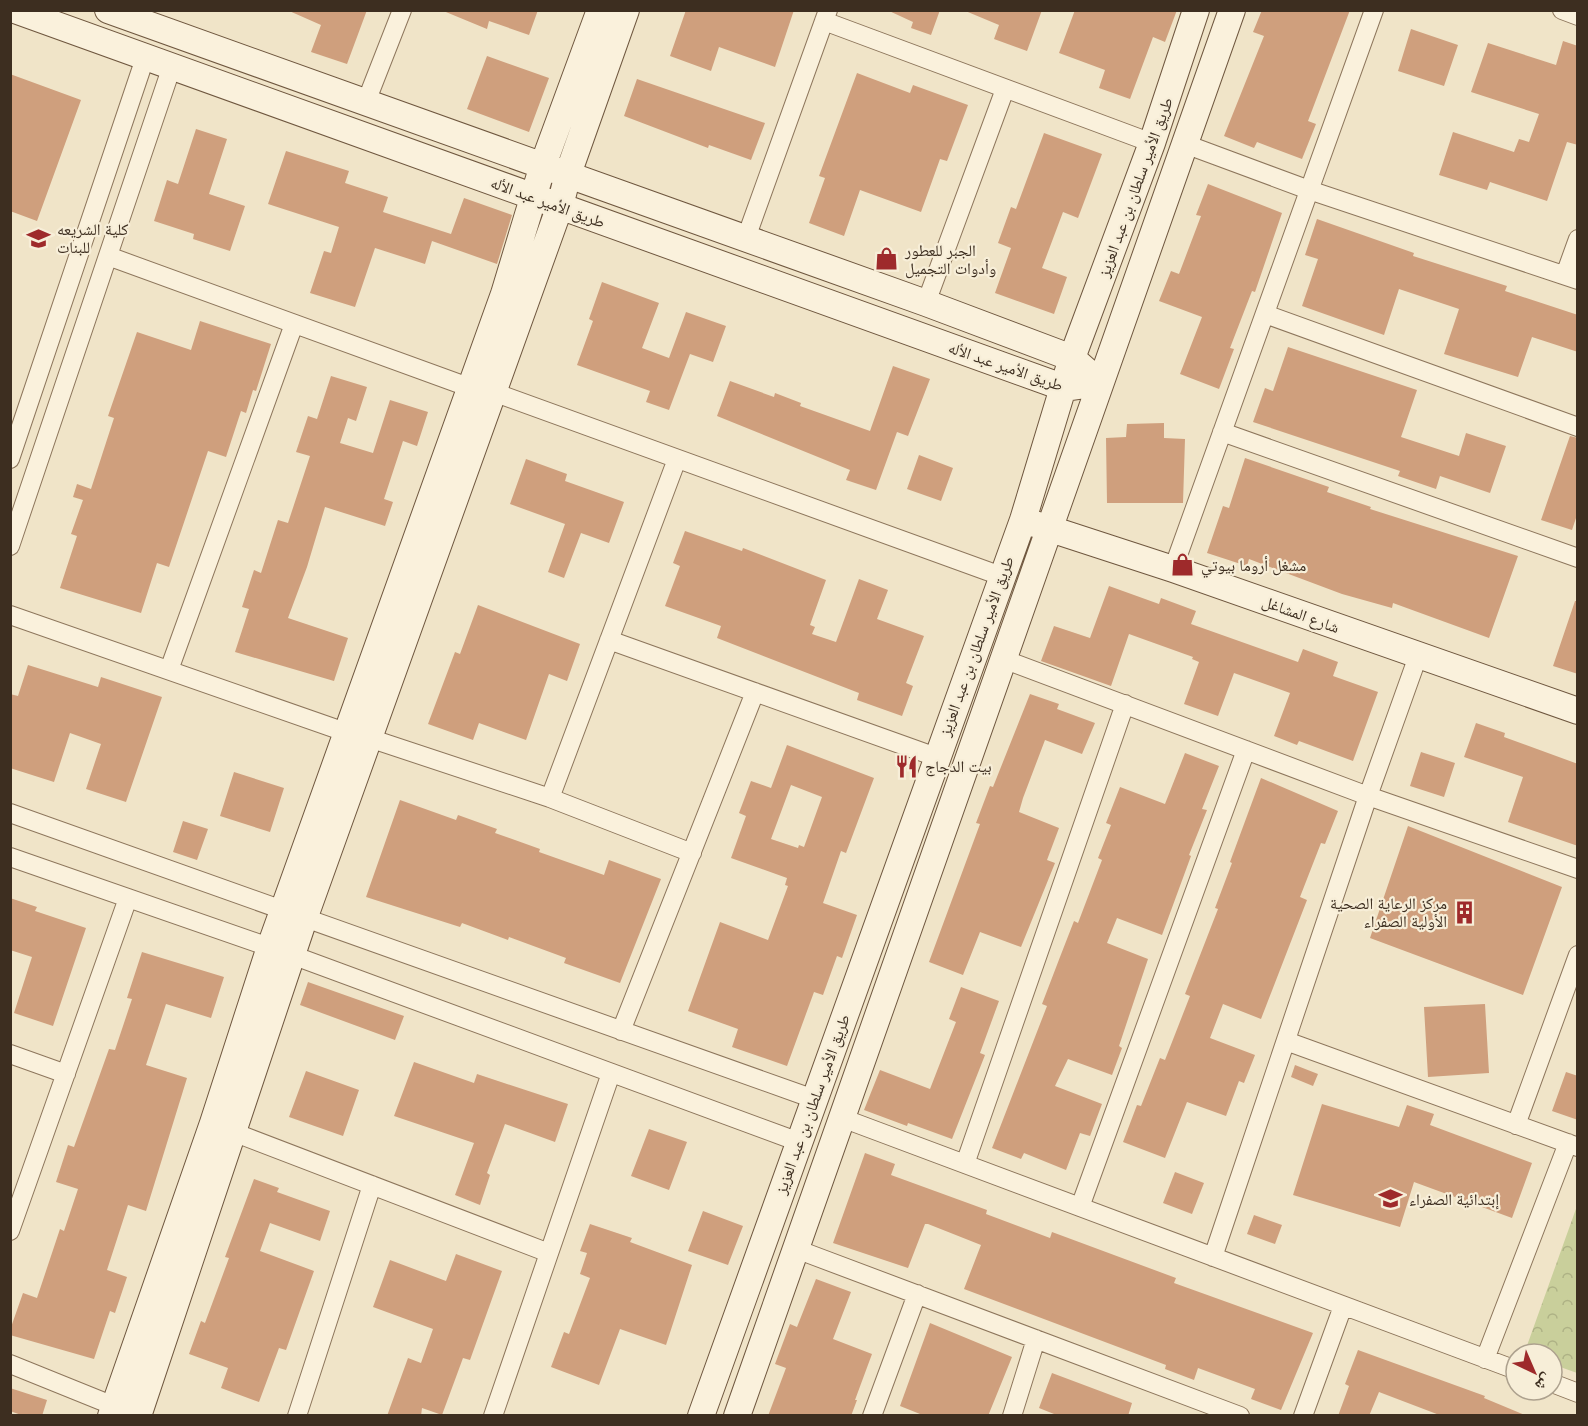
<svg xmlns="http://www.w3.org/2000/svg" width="1588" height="1426" viewBox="0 0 1588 1426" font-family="Lora,'Noto Naskh Arabic',serif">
	<defs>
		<pattern id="park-crowns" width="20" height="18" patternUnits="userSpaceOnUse" patternTransform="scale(1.5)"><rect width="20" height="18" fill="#c9cf9b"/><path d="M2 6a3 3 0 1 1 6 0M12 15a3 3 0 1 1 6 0" fill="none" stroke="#aeb285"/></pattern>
	</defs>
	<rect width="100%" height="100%" fill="#f0e4c8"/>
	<!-- park -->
	<path fill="url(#park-crowns)" d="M 1577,1206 L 1578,1373 L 1577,1373 L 1552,1364 L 1552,1354 L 1524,1354 Z"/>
	<!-- building -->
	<path fill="#cf9f7d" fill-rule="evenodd" d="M 287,10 L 367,10 L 347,64 L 311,52 L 321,25 Z
		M 441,10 L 538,10 L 529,35 L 489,21 L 487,29 Z
		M 686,10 L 794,10 L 775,67 L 719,47 L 711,71 L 670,56 Z
		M 887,10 L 940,10 L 931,35 L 911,28 L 913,22 Z
		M 963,10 L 1042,10 L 1027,51 L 994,39 L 999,25 Z
		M 1075,10 L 1177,10 L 1165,42 L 1153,37 L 1130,99 L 1099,88 L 1105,70 L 1059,53 Z
		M 1262,10 L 1350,10 L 1308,121 L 1316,124 L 1302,159 L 1257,142 L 1254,148 L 1224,136 L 1264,36 L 1253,32 Z
		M 1411,29 L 1458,45 L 1444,86 L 1398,71 Z
		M 1563,41 L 1578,46 L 1578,145 L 1567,142 L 1547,201 L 1490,182 L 1487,190 L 1439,175 L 1453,132 L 1514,152 L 1519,139 L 1529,142 L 1539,114 L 1471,92 L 1488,43 L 1556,65 Z
		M 487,56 L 549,78 L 529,132 L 467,109 Z
		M 857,73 L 910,93 L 913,85 L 968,105 L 947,161 L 940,159 L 921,212 L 860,190 L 844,236 L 809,223 L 825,178 L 819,176 Z
		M 10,74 L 81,100 L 37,221 L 10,211 Z
		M 637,79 L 765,123 L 751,160 L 709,145 L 708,148 L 624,116 Z
		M 196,129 L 227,139 L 209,194 L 245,206 L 230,251 L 193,239 L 194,234 L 154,221 L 167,180 L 178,184 Z
		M 1044,133 L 1102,154 L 1078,218 L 1063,212 L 1042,268 L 1067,277 L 1054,314 L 995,293 L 1011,248 L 998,243 L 1011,207 L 1016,209 Z
		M 286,151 L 349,171 L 345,183 L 388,197 L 383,212 L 451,234 L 464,198 L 512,215 L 497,264 L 432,241 L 425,264 L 375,248 L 355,307 L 310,293 L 324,251 L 331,253 L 339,227 L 268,204 Z
		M 1208,184 L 1282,213 L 1255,292 L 1252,291 L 1230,348 L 1234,349 L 1219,389 L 1180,374 L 1202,317 L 1159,301 L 1171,271 L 1179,274 L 1201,216 L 1196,215 Z
		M 1317,219 L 1414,253 L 1413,256 L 1507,286 L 1505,291 L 1578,315 L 1578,352 L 1532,337 L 1518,377 L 1444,354 L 1459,309 L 1399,289 L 1384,335 L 1302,306 L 1318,259 L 1305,255 Z
		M 602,282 L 659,303 L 642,348 L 669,358 L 686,312 L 726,326 L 713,362 L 690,354 L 669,410 L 646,402 L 650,391 L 577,365 L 593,321 L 589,319 Z
		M 200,321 L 271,344 L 256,391 L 253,390 L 246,413 L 241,411 L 226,457 L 208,451 L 169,567 L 157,563 L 141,613 L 60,588 L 77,536 L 71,534 L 83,500 L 73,497 L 77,484 L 91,489 L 114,418 L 108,416 L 137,332 L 191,350 Z
		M 1288,347 L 1417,390 L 1401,437 L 1459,456 L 1466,433 L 1506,446 L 1490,493 L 1440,476 L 1436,489 L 1398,476 L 1400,471 L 1253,422 L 1265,388 L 1273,391 Z
		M 893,366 L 930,379 L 908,436 L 897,432 L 876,490 L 846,480 L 850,470 L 717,416 L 730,381 L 774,397 L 775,393 L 801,403 L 800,406 L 870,431 Z
		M 331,376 L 367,387 L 356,421 L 348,418 L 340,443 L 373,453 L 390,400 L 428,412 L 417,446 L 403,441 L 384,499 L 393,502 L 385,526 L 325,507 L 307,567 L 288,618 L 348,638 L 334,681 L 235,652 L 249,609 L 242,607 L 254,570 L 261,573 L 278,520 L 288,523 L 310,456 L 296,452 L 308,416 L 317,419 Z
		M 1164,423 L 1164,438 L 1185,439 L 1183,503 L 1107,503 L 1106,438 L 1126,437 L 1127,424 Z
		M 1570,436 L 1578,438 L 1578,512 L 1572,530 L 1541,520 Z
		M 919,455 L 953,468 L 941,501 L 907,489 Z
		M 1245,458 L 1329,487 L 1327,492 L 1371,507 L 1370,509 L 1518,556 L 1489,638 L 1393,603 L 1392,608 L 1342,594 L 1249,559 L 1247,566 L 1207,553 L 1223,506 L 1229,508 Z
		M 526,459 L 567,474 L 565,481 L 624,502 L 609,543 L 581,533 L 564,578 L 548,572 L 565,524 L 510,504 Z
		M 685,531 L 742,551 L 743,548 L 826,580 L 810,625 L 815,627 L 812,634 L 836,642 L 859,579 L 888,590 L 877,619 L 924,636 L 906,683 L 913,686 L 902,716 L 857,700 L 859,693 L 717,638 L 721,626 L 665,606 L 680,566 L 673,563 Z
		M 1109,586 L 1159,604 L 1161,598 L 1196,611 L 1191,624 L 1298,662 L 1303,649 L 1338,662 L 1333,676 L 1378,692 L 1353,761 L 1299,741 L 1297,745 L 1274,736 L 1290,693 L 1234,673 L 1218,716 L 1184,704 L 1199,662 L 1192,659 L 1193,657 L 1129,634 L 1111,686 L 1041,661 L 1054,626 L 1090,638 Z
		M 1575,601 L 1578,601 L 1578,674 L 1553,666 Z
		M 478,605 L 580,644 L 567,681 L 549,674 L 526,740 L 479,723 L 473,740 L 428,724 L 455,652 L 460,654 Z
		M 28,665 L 98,687 L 101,677 L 162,697 L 126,802 L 86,789 L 101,744 L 70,733 L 54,782 L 10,768 L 10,694 L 18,696 Z
		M 1030,694 L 1059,704 L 1057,709 L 1095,723 L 1082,754 L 1045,740 L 1023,798 L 1019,812 L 1059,828 L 1047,860 L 1055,863 L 1021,947 L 980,932 L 963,975 L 929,962 L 980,824 L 976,823 L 990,786 L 993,787 Z
		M 1476,723 L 1505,733 L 1504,737 L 1578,764 L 1578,846 L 1508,822 L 1523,777 L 1464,757 Z
		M 787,745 L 874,778 L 846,853 L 841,851 L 823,903 L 857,915 L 842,958 L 837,956 L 823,995 L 814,992 L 787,1066 L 732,1047 L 738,1029 L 688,1011 L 720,922 L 768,940 L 788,886 L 785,885 L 787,878 L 731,858 L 746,816 L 739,813 L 751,781 L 771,788 ZM 791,785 L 822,797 L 804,847 L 799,845 L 798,848 L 771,839 Z
		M 1421,752 L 1455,763 L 1444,797 L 1410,786 Z
		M 1185,753 L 1219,766 L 1202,809 L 1207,810 L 1189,855 L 1191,856 L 1162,935 L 1117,918 L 1107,943 L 1148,959 L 1119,1046 L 1122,1048 L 1112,1075 L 1068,1059 L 1055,1086 L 1102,1104 L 1090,1136 L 1080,1133 L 1066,1170 L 1024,1153 L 1021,1159 L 992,1148 L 1047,1006 L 1042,1004 L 1060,957 L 1074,921 L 1078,923 L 1102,860 L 1098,858 L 1111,825 L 1106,823 L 1120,787 L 1165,804 Z
		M 234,772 L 284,788 L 270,832 L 220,816 Z
		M 1261,778 L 1338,811 L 1325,844 L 1321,843 L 1300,897 L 1307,900 L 1261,1019 L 1223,1004 L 1210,1038 L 1255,1055 L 1244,1083 L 1239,1081 L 1226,1116 L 1187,1102 L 1165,1158 L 1123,1142 L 1137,1105 L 1141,1106 L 1160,1058 L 1165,1060 L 1190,996 L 1185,994 L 1218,909 L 1215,908 L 1232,863 L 1230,862 Z
		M 400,800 L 456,820 L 458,815 L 497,829 L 495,833 L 540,849 L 539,852 L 604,875 L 609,860 L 661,879 L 620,983 L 564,963 L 566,958 L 509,937 L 508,940 L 462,923 L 460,927 L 366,897 Z
		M 183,821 L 208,829 L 197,860 L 173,852 Z
		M 1408,826 L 1562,887 L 1523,995 L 1370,938 Z
		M 10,898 L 37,907 L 35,911 L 86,928 L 53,1026 L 14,1013 L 32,957 L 10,950 Z
		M 142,952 L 224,977 L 211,1018 L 166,1004 L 146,1065 L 187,1078 L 146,1211 L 128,1205 L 107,1270 L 127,1277 L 115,1313 L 110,1311 L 94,1359 L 10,1335 L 10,1330 L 23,1293 L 37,1298 L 60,1229 L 64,1231 L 78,1189 L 56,1182 L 68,1145 L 74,1147 L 109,1049 L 115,1050 L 132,999 L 127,998 Z
		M 308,982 L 404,1016 L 395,1040 L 300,1005 Z
		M 961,987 L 999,1001 L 980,1053 L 985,1055 L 952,1139 L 908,1123 L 907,1126 L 864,1110 L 880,1070 L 930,1089 L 956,1022 L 949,1019 Z
		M 1485,1004 L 1489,1073 L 1428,1077 L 1424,1007 Z
		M 414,1062 L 474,1083 L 477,1074 L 568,1104 L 555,1142 L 505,1124 L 487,1173 L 490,1175 L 480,1205 L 455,1195 L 474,1143 L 394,1116 Z
		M 1295,1065 L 1318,1074 L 1313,1086 L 1291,1077 Z
		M 306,1071 L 359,1090 L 343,1136 L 289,1117 Z
		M 1566,1072 L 1578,1076 L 1578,1120 L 1552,1111 Z
		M 1322,1104 L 1399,1127 L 1407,1105 L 1434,1114 L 1430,1125 L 1532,1163 L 1512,1218 L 1414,1182 L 1400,1227 L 1293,1195 Z
		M 649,1129 L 687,1142 L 669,1190 L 631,1176 Z
		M 865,1153 L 895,1164 L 891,1175 L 987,1210 L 986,1214 L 1050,1238 L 1052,1232 L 1176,1278 L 1174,1283 L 1313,1333 L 1281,1410 L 1251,1399 L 1255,1389 L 1198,1368 L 1194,1380 L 1165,1369 L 1166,1365 L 964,1289 L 981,1245 L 928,1224 L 925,1224 L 908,1268 L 833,1243 Z
		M 1175,1172 L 1204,1183 L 1192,1214 L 1163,1203 Z
		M 254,1179 L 279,1188 L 277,1192 L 330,1211 L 320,1241 L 270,1223 L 260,1251 L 314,1271 L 286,1350 L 279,1348 L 259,1402 L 221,1388 L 228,1368 L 189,1354 L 201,1321 L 205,1323 L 229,1258 L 225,1257 Z
		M 703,1211 L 743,1226 L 728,1265 L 688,1251 Z
		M 1254,1215 L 1282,1225 L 1275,1244 L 1247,1234 Z
		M 590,1224 L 632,1238 L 630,1242 L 692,1265 L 666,1345 L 620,1329 L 599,1385 L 551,1367 L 564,1332 L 569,1334 L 590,1278 L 580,1274 L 587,1253 L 580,1251 Z
		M 456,1254 L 502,1271 L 470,1360 L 463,1358 L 442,1415 L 422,1408 L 421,1416 L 387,1416 L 408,1358 L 421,1363 L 433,1329 L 373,1307 L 390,1260 L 446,1281 Z
		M 816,1279 L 851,1292 L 833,1339 L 872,1354 L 855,1400 L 857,1400 L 851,1416 L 768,1416 L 786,1368 L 775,1364 L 790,1324 L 797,1327 Z
		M 930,1323 L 1012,1357 L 988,1416 L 925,1416 L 900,1406 Z
		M 1358,1350 L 1485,1396 L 1484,1398 L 1527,1416 L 1442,1416 L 1379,1392 L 1369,1416 L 1338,1416 L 1349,1386 L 1345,1384 Z
		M 1052,1373 L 1132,1403 L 1128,1416 L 1059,1416 L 1039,1408 Z
		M 10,1388 L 47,1400 L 42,1416 L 24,1416 L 10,1411 Z"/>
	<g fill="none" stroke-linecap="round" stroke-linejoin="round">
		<defs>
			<path id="street" d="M 1562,10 L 1578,16
				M 824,21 L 1152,143
				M 366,102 L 402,10
				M 1185,144 L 1309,190 L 1578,280
				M 746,238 L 828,10
				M 108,256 L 471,388
				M 1565,275 L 1578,239
				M 926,303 L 1005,89
				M 1265,314 L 1578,427
				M 493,392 L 1001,576
				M 1222,432 L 1578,558
				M 10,459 L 145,58
				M 10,546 L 171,69
				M 1173,569 L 1374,10
				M 10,615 L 348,733
				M 609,640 L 936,757
				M 1003,659 L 1368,796 L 1578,869
				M 169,670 L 294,324
				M 369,738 L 550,798 L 692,853
				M 550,798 L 677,459
				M 10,813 L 814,1099
				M 10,857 L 292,955 L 799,1142
				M 621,1031 L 755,692
				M 1286,1041 L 1578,1147
				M 10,1054 L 66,1074
				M 842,1118 L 1516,1370
				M 1516,1125 L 1578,955
				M 233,1132 L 549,1253
				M 965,1164 L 1125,704
				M 1080,1207 L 1246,750
				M 10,1231 L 128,898
				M 796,1249 L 1240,1416
				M 1213,1257 L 1368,796 L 1418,656
				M 1485,1359 L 1568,1143
				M 10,1364 L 114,1406
				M 1552,1383 L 1578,1393
				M 297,1416 L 372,1185
				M 493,1416 L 611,1073
				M 872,1416 L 917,1294
				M 1012,1416 L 1036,1339
				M 1303,1416 L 1343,1306"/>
			<path id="secondary" d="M 15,10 L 1065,388 L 1100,383 L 1072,358 L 926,303 L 108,10
				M 1035,524 L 1173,569 L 1578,711
				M 111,1416 L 213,1123 L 270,947 L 504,294 L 543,165 L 600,10
				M 138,1416 L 304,919 L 560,206 L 568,174 L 626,10
				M 701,1416 L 1023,520 L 1072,358 L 1152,143 L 1196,10
				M 737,1416 L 1232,10"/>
		</defs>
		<!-- street casing -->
		<use href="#street" stroke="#8d765c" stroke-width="20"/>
		<!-- secondary casing -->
		<use href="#secondary" stroke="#6f573f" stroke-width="28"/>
		<!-- street -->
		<use href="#street" stroke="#faf1dc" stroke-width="18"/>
		<!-- secondary -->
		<use href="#secondary" stroke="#faf1dc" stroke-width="26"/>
	</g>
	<!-- icons -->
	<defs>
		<symbol id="university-bare" viewBox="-9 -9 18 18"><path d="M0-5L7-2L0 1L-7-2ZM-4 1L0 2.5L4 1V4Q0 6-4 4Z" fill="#9e2a2b" stroke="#f7eed8" stroke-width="2.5" paint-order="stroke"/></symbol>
		<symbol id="shop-bare" viewBox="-9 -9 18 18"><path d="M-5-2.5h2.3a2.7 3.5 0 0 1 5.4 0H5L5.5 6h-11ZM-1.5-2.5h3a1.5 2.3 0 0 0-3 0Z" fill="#9e2a2b" stroke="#f7eed8" stroke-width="2.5" paint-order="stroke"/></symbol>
		<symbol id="restaurant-bare" viewBox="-9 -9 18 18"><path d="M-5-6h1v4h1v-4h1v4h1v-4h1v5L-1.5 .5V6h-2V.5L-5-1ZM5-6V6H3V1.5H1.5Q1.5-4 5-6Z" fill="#9e2a2b" stroke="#f7eed8" stroke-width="2.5" paint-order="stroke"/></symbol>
		<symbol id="building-bare" viewBox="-9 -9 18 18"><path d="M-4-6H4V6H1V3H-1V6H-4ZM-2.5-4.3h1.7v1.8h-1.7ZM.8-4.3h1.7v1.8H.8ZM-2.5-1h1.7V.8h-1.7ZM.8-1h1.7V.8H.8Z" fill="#9e2a2b" stroke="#f7eed8" stroke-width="2.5" paint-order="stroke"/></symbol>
		<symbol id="school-bare" viewBox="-9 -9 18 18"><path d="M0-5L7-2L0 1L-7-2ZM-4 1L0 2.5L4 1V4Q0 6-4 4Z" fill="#9e2a2b" stroke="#f7eed8" stroke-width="2.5" paint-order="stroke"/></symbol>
	</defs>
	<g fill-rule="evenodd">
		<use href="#university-bare" x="22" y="222" width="33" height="33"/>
		<use href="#shop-bare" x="870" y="242" width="33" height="33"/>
		<use href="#shop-bare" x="1166" y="548" width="33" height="33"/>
		<use href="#restaurant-bare" x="890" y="750" width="33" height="33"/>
		<use href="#building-bare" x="1448" y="896" width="33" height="33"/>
		<use href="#school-bare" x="1374" y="1182" width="33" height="33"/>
	</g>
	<g text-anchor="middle" stroke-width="4.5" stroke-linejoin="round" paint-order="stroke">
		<!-- street labels -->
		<g font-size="16" fill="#3d2e20" stroke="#f7eed8">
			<text transform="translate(1135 187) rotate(-70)" y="6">طريق الأمير سلطان بن عبد العزيز</text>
			<text transform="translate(548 202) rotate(20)" y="6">طريق الأمير عبد الأله</text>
			<text transform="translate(1006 366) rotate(19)" y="6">طريق الأمير عبد الأله</text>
			<text transform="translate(1301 614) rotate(20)" y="6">شارع المشاغل</text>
			<text transform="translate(976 646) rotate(-70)" y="6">طريق الأمير سلطان بن عبد العزيز</text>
			<text transform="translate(812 1104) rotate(-70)" y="6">طريق الأمير سلطان بن عبد العزيز</text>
		</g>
		<!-- poi labels -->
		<g font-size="16" fill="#3d2e20" stroke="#f7eed8" text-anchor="start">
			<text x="57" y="235">كلية الشريعه<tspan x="57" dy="18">للبنات</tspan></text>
			<text x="905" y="256">الجبر للعطور<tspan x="905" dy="18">وأدوات التجميل</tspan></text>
			<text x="1201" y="571">مشغل أروما بيوتي</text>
			<text x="925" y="772">بيت الدجاج</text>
			<text x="1447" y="909" text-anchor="end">مركز الرعاية الصحية<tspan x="1447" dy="18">الأولية الصفراء</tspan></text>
			<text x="1409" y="1205">إبتدائية الصفراء</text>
		</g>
	</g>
	<!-- border -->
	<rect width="1588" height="1426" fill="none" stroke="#3d2e20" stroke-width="24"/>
	<!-- north arrow -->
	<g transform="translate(1534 1372) rotate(136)"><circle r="28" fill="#f7eed8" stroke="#ada18e" stroke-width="1.5"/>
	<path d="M0-4.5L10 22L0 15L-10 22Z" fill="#9e2a2b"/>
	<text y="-9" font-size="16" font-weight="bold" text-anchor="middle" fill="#3d2e20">ش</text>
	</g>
</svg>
